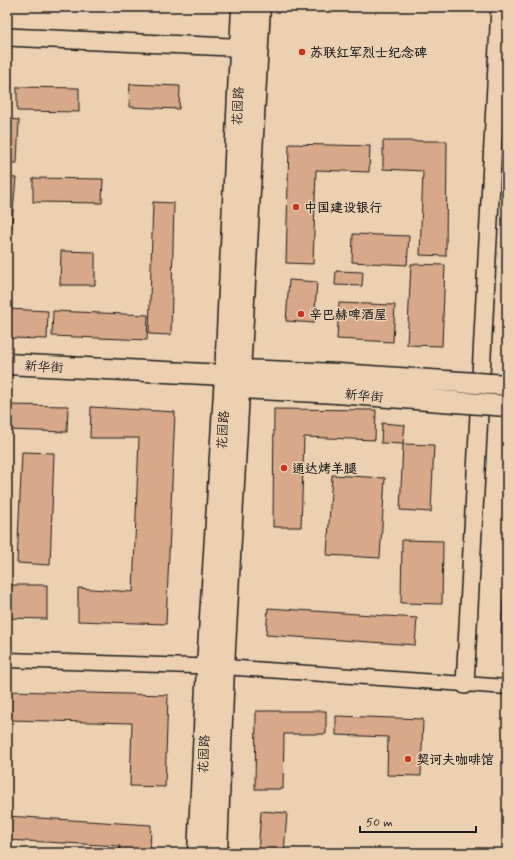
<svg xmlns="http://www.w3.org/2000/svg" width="514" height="860" viewBox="0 0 514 860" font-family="Mynerve,'LXGW WenKai TC',sans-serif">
	<rect width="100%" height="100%" fill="#ebd0b2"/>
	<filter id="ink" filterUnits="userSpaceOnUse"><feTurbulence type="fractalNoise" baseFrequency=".025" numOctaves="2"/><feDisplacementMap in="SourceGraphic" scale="8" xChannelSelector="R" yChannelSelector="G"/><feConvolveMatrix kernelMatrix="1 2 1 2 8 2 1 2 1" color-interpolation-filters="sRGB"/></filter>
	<g filter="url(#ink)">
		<!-- building -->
		<path fill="#d7a889" stroke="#1c1c1c" d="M 130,84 L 180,86 L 179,109 L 129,107 Z
			M 17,87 L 79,88 L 79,112 L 17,111 Z
			M 7,119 L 19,120 L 17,163 L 7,163 Z
			M 383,141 L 447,141 L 446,256 L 420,255 L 423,171 L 383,169 Z
			M 289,144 L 370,146 L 369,172 L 316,170 L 313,264 L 286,263 Z
			M 7,177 L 16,178 L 10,245 L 7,244 Z
			M 33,178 L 103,179 L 102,203 L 33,202 Z
			M 153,202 L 174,203 L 171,335 L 149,334 Z
			M 353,234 L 409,236 L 407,265 L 352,262 Z
			M 61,251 L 95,252 L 95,285 L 60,285 Z
			M 411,264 L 445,265 L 442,346 L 407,345 Z
			M 336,271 L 363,272 L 362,286 L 335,285 Z
			M 289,280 L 317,282 L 314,323 L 286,321 Z
			M 339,303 L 395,305 L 393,342 L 337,339 Z
			M 7,309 L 48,311 L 47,339 L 7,338 Z
			M 53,311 L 148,315 L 147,340 L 52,336 Z
			M 7,405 L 68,406 L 67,432 L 7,430 Z
			M 91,407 L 175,412 L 166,624 L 78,621 L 78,588 L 133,592 L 139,438 L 90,438 Z
			M 274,409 L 376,410 L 375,440 L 304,437 L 301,527 L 273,527 Z
			M 382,423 L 405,425 L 403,444 L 381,443 Z
			M 403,444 L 434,445 L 431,512 L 400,510 Z
			M 22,452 L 54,453 L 50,565 L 17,563 Z
			M 332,475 L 385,478 L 380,558 L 327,555 Z
			M 507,501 L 507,545 L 502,544 Z
			M 402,540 L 443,541 L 442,604 L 401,603 Z
			M 506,551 L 507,552 L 507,633 L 501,633 Z
			M 7,585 L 47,585 L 47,619 L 7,618 Z
			M 268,608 L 417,618 L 415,645 L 266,635 Z
			M 7,691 L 168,695 L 165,787 L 130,786 L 132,723 L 7,720 Z
			M 256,711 L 326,711 L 326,734 L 284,734 L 283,789 L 255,789 Z
			M 336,716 L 423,719 L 421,776 L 387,775 L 388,737 L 336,735 Z
			M 261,811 L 287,813 L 284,853 L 258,853 Z
			M 7,816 L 151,825 L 150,853 L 119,853 L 120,846 L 7,840 Z"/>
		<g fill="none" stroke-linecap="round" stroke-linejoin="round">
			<defs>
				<path id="minor" d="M 7,660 L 224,667 L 507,687"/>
				<path id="tertiary" d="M 7,37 L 253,48
					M 465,685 L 500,7"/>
				<path id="secondary" d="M 7,364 L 225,375 L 242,370 L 338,374
					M 230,379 L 240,388 L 337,393
					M 198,853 L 207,666 L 225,375 L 242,7
					M 217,853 L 224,667 L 260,7"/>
			</defs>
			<!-- minor casing -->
			<use href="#minor" stroke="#1c1c1c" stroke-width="17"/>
			<!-- tertiary casing -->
			<use href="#tertiary" stroke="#1c1c1c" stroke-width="20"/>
			<!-- secondary casing -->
			<use href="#secondary" stroke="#1c1c1c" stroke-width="23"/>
			<!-- minor -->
			<use href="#minor" stroke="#ebd0b2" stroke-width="14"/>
			<!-- tertiary -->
			<use href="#tertiary" stroke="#ebd0b2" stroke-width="17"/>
			<!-- secondary -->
			<use href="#secondary" stroke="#ebd0b2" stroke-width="20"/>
			<defs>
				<path id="secondary-bridge" d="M 338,374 L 507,385
					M 337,393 L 507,406"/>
			</defs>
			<!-- secondary-bridge casing -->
			<use href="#secondary-bridge" stroke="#1c1c1c" stroke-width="23" stroke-linecap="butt"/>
			<!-- secondary-bridge -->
			<use href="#secondary-bridge" stroke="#ebd0b2" stroke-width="20"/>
		</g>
	</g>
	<!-- markers -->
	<g fill="#c8321e" stroke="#ebd0b2" stroke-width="1.5">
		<circle cx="302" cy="52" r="4"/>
		<circle cx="296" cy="207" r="4"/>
		<circle cx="301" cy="314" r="4"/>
		<circle cx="284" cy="468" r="4"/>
		<circle cx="408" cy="759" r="4"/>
	</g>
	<g text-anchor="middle" stroke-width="3" stroke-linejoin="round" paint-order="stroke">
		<!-- poi labels -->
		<g font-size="13" font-weight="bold" fill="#1c1c1c" stroke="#ebd0b2" text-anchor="start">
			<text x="310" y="57">苏联红军烈士纪念碑</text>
			<text x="304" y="212">中国建设银行</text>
			<text x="309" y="319">辛巴赫啤酒屋</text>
			<text x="292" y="473">通达烤羊腿</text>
			<text x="416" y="764">契诃夫咖啡馆</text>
		</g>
		<!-- street labels -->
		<g font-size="13" fill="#1c1c1c" stroke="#ebd0b2">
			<text transform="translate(237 106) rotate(-87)" y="5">花园路</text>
			<text transform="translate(44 366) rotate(3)" y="5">新华街</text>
			<text transform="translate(364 395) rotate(5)" y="5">新华街</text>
			<text transform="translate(222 430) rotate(-86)" y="5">花园路</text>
			<text transform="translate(203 754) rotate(-87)" y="5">花园路</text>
		</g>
	</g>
	<!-- margin -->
	<rect width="514" height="860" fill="none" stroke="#ebd0b2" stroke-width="24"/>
	<rect x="12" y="12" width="490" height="836" fill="none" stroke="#1c1c1c" stroke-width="1.5" filter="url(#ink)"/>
	<!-- scale -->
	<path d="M360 826v6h116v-6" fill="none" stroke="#1c1c1c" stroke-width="2"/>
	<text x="366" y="826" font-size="12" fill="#1c1c1c" stroke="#ebd0b2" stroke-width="3" paint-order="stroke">50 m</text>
</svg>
